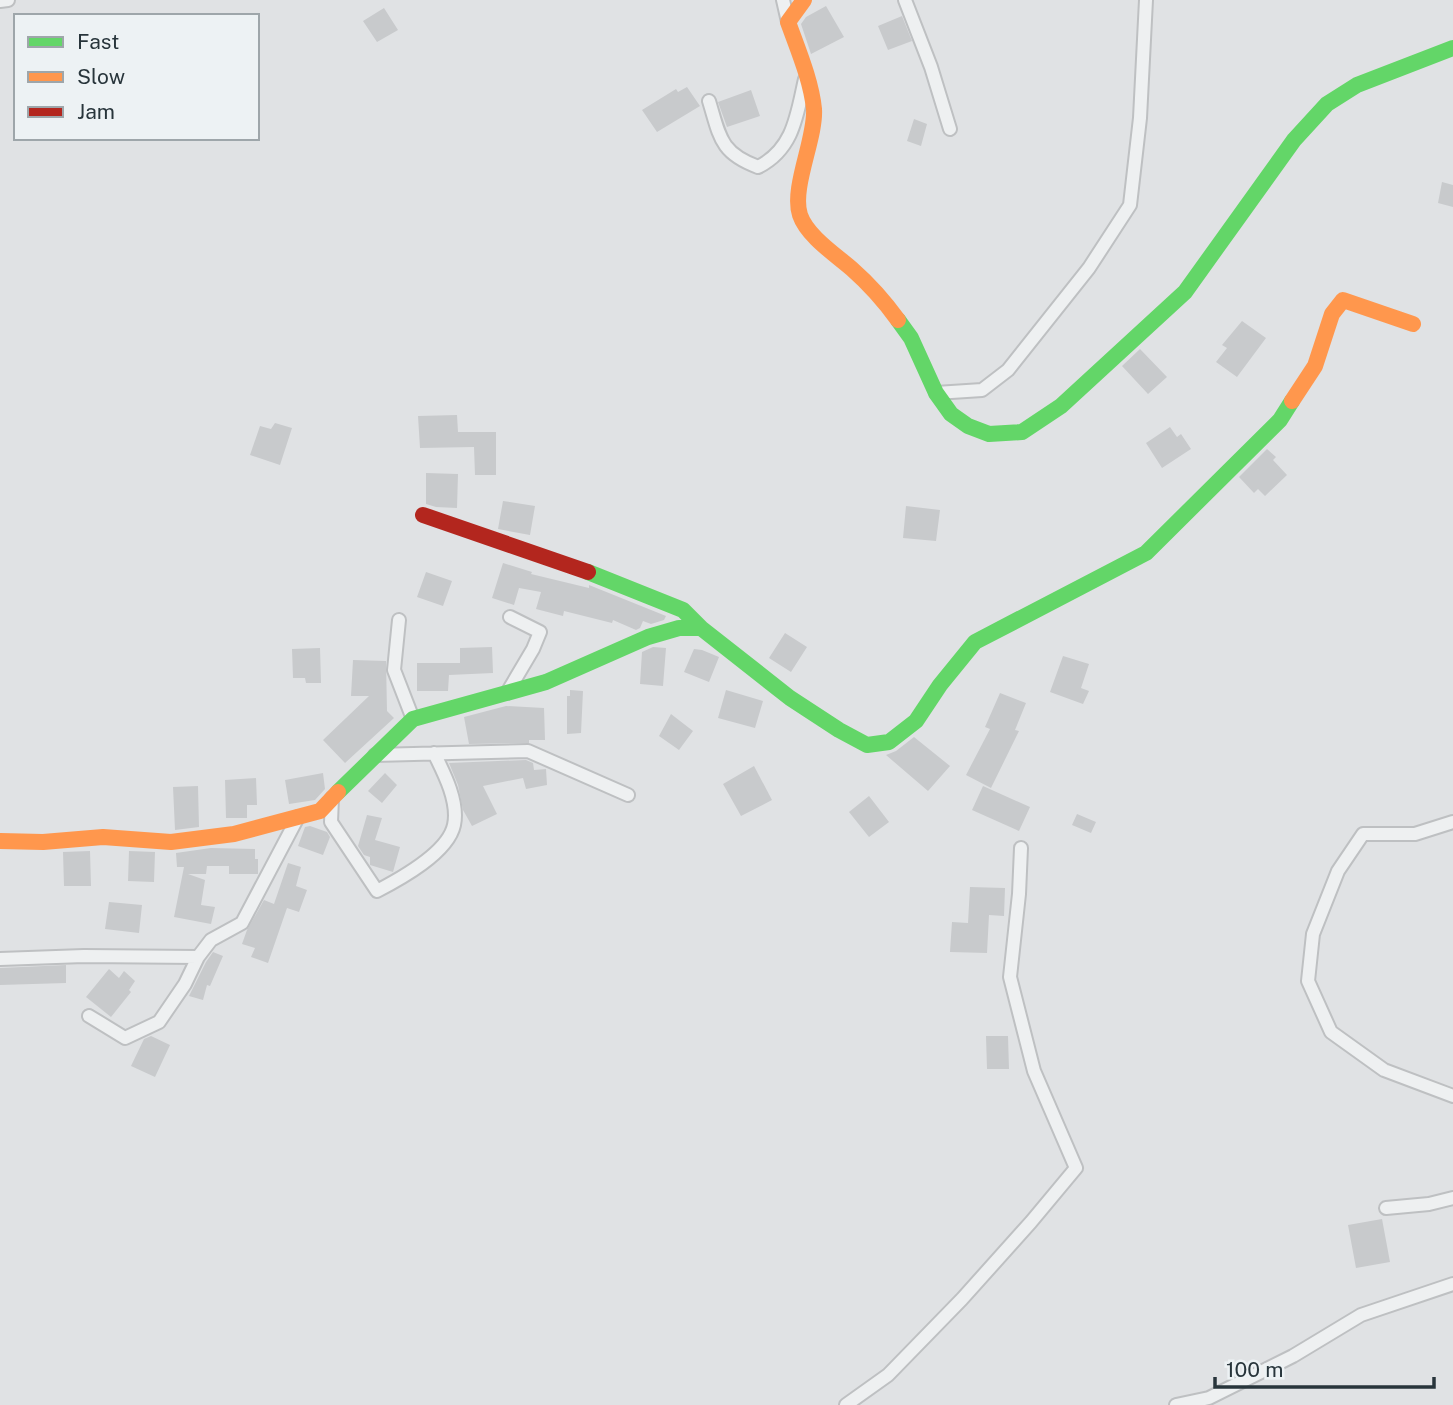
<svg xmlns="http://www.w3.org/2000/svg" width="1453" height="1405" viewBox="0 0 1453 1405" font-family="'Public Sans',sans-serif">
	<rect width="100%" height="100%" fill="#e0e2e4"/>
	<!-- building -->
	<path fill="#c8cacc" d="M 826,6 L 844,37 L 811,54 L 801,24 L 806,17 Z
		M 384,8 L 398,30 L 377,42 L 363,21 Z
		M 902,16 L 912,41 L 888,50 L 878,26 Z
		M 687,87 L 700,106 L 657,132 L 642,110 L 676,89 L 678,92 Z
		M 751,90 L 760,116 L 727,127 L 718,102 Z
		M 914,119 L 927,124 L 921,146 L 907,141 Z
		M 1442,182 L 1453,185 L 1453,207 L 1438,203 Z
		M 1242,321 L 1266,338 L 1237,377 L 1216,362 L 1227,348 L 1222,345 Z
		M 1140,349 L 1167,377 L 1148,394 L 1122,366 Z
		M 457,415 L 458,432 L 496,432 L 496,475 L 475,475 L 474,447 L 420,448 L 418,416 Z
		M 275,423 L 292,428 L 280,465 L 250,455 L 260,426 L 271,429 Z
		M 1170,427 L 1177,437 L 1181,434 L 1191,449 L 1162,468 L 1146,443 Z
		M 1267,449 L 1276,457 L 1273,460 L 1287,475 L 1265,496 L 1258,489 L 1254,493 L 1239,477 Z
		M 426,473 L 458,474 L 457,508 L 436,507 L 426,504 Z
		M 503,501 L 535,506 L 530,535 L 498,529 Z
		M 906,506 L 940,510 L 936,541 L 903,538 Z
		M 503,563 L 532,572 L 531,574 L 589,588 L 589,585 L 666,616 L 664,620 L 651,624 L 643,621 L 640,628 L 636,630 L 613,620 L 612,623 L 564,611 L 563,616 L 536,609 L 541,592 L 519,588 L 514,605 L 492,598 Z
		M 426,572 L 452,581 L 443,606 L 417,597 Z
		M 785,633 L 807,647 L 791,672 L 769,658 Z
		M 492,647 L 493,673 L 449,675 L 448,691 L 417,691 L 417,663 L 460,663 L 460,648 Z
		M 653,647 L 666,648 L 663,686 L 640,684 L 642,652 Z
		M 320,648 L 321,683 L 306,683 L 305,678 L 293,678 L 292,649 Z
		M 694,649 L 702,650 L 719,657 L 709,682 L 684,672 Z
		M 1063,656 L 1089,664 L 1081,688 L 1089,691 L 1083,704 L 1050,692 Z
		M 353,660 L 386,661 L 387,711 L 394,718 L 345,763 L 323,740 L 369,696 L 351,696 Z
		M 570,690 L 583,691 L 581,733 L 567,734 L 567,696 L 570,696 Z
		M 726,690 L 763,701 L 755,728 L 718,718 Z
		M 1000,693 L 1026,703 L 1015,730 L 1019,731 L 991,788 L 966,775 L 990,729 L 985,727 Z
		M 506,706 L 544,708 L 545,740 L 529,740 L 529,743 L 469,744 L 464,717 Z
		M 671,714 L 693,731 L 679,750 L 659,736 Z
		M 914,737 L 950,766 L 928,791 L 886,755 L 896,751 Z
		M 526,760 L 533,763 L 534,770 L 546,769 L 547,785 L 526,789 L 523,778 L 483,786 L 497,814 L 472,826 L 463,810 L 458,785 L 449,763 Z
		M 754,766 L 772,800 L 741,816 L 723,784 Z
		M 323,773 L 325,789 L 315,800 L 289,804 L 285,780 Z
		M 385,773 L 397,785 L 382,803 L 368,791 Z
		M 256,778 L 257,805 L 247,805 L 247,818 L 226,818 L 225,780 Z
		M 198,786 L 199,827 L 175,830 L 173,787 Z
		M 983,786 L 1030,807 L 1019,831 L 972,810 Z
		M 869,796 L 889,822 L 869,837 L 849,812 Z
		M 1077,814 L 1096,822 L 1091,833 L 1072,825 Z
		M 367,815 L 382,818 L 375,840 L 400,847 L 393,872 L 370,865 L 370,857 L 364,855 L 358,846 Z
		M 310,826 L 327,832 L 330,837 L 323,855 L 298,846 L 305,827 Z
		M 211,848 L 255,849 L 255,859 L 258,859 L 258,874 L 229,874 L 229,866 L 207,866 L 206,874 L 188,874 L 205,880 L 201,905 L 215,907 L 211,924 L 174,917 L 184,867 L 177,867 L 176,853 Z
		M 90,851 L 91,886 L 64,886 L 63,852 Z
		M 129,851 L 155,852 L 154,882 L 128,881 Z
		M 288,863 L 301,867 L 296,886 L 307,890 L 299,912 L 287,908 L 268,963 L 251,957 L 255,948 L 242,944 L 247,930 L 264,900 L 274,904 Z
		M 970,887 L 1005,888 L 1004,916 L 989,915 L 987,953 L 950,952 L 952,922 L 968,923 Z
		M 109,902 L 142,905 L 139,933 L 105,929 Z
		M 213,952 L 223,956 L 210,986 L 207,985 L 203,1000 L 189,996 L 206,962 Z
		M 66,965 L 66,983 L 0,985 L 0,968 Z
		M 109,969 L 119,978 L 124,971 L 135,981 L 129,990 L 131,992 L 111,1017 L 86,997 Z
		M 151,1036 L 170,1045 L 155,1077 L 131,1066 L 144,1039 Z
		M 986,1036 L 1008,1036 L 1009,1069 L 987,1069 Z
		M 1382,1219 L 1390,1262 L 1356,1268 L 1348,1225 Z"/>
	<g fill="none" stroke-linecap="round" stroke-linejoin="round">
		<defs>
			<path id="street" d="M 783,0 L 788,22
				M 905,0 L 931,67 L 950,129
				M 0,1 L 8,0
				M 709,101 C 720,137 720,153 758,167 C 794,149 797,114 805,79
				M 936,393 L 982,390 L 1008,370 L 1089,268 L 1130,205 L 1140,118 L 1146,0
				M 399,620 L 394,670 L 413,719
				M 507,693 L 533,649 L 540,632 L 510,617
				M 375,755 L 528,751 L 628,795
				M 332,798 L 331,822 L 377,891 C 400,879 448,853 454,825 C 459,802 444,773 434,753
				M 1453,822 L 1415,834 L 1363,834 L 1338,871 L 1313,934 L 1308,981 L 1331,1032 L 1384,1070 L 1453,1096
				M 0,959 L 84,956 L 198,957
				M 89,1016 L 125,1038 L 159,1022 L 185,984 L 198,957 L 211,940 L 242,923 L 298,817
				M 1386,1208 L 1429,1204 L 1453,1198
				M 846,1405 L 888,1375 L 962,1299 L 1031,1222 L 1076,1168 L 1034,1071 L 1010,977 L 1019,894 L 1021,848
				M 1176,1405 L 1209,1398 L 1293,1356 L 1361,1315 L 1453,1284"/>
		</defs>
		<!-- street casing -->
		<use href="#street" stroke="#bec0c2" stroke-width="16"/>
		<!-- street -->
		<use href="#street" stroke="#eef0f1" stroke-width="12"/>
		<!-- fast -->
		<path stroke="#63d668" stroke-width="16" d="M 898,320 L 911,338 L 936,393 L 951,414 L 968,426 L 989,434 L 1022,432 L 1061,406 L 1185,292 L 1294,140 L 1327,104 L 1357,85 L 1453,48
			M 588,572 L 683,610 L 701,628 L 790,698 L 839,730 L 867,745 L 889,742 L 916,721 L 940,685 L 975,642 L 1146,553 L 1280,420 L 1292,401
			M 338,792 L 413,719 L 546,682 L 648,637 L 679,628 L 701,628"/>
		<!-- slow -->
		<path stroke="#ff974d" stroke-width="16" d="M 804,0 L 788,22 C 798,50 811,80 814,109 C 816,138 791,188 800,215 C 807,236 836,255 852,269 C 869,284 885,302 898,320
			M 1292,401 L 1315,366 L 1332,314 L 1343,300 L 1413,324
			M 0,841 L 43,842 L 103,837 L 171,842 L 234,834 L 320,811 L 338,792"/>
		<!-- jam -->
		<path stroke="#b3261e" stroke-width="16" d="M 423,515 L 588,572"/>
	</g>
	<!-- legend -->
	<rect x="14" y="14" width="245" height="126" fill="#edf2f4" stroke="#9ea6aa" stroke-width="2"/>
	<rect x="28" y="37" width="35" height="10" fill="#63d668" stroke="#9ea6aa" stroke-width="2"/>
	<text x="77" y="49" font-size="21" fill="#28353b">Fast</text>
	<rect x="28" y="72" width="35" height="10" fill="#ff974d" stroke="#9ea6aa" stroke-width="2"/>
	<text x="77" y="84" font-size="21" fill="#28353b">Slow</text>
	<rect x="28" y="107" width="35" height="10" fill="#b3261e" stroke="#9ea6aa" stroke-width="2"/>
	<text x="77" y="119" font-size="21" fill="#28353b">Jam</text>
	<!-- scale -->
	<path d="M1215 1377v10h219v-10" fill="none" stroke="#28353b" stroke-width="3.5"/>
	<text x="1226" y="1377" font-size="21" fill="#28353b" stroke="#edf2f4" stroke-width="5" paint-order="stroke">100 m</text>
</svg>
